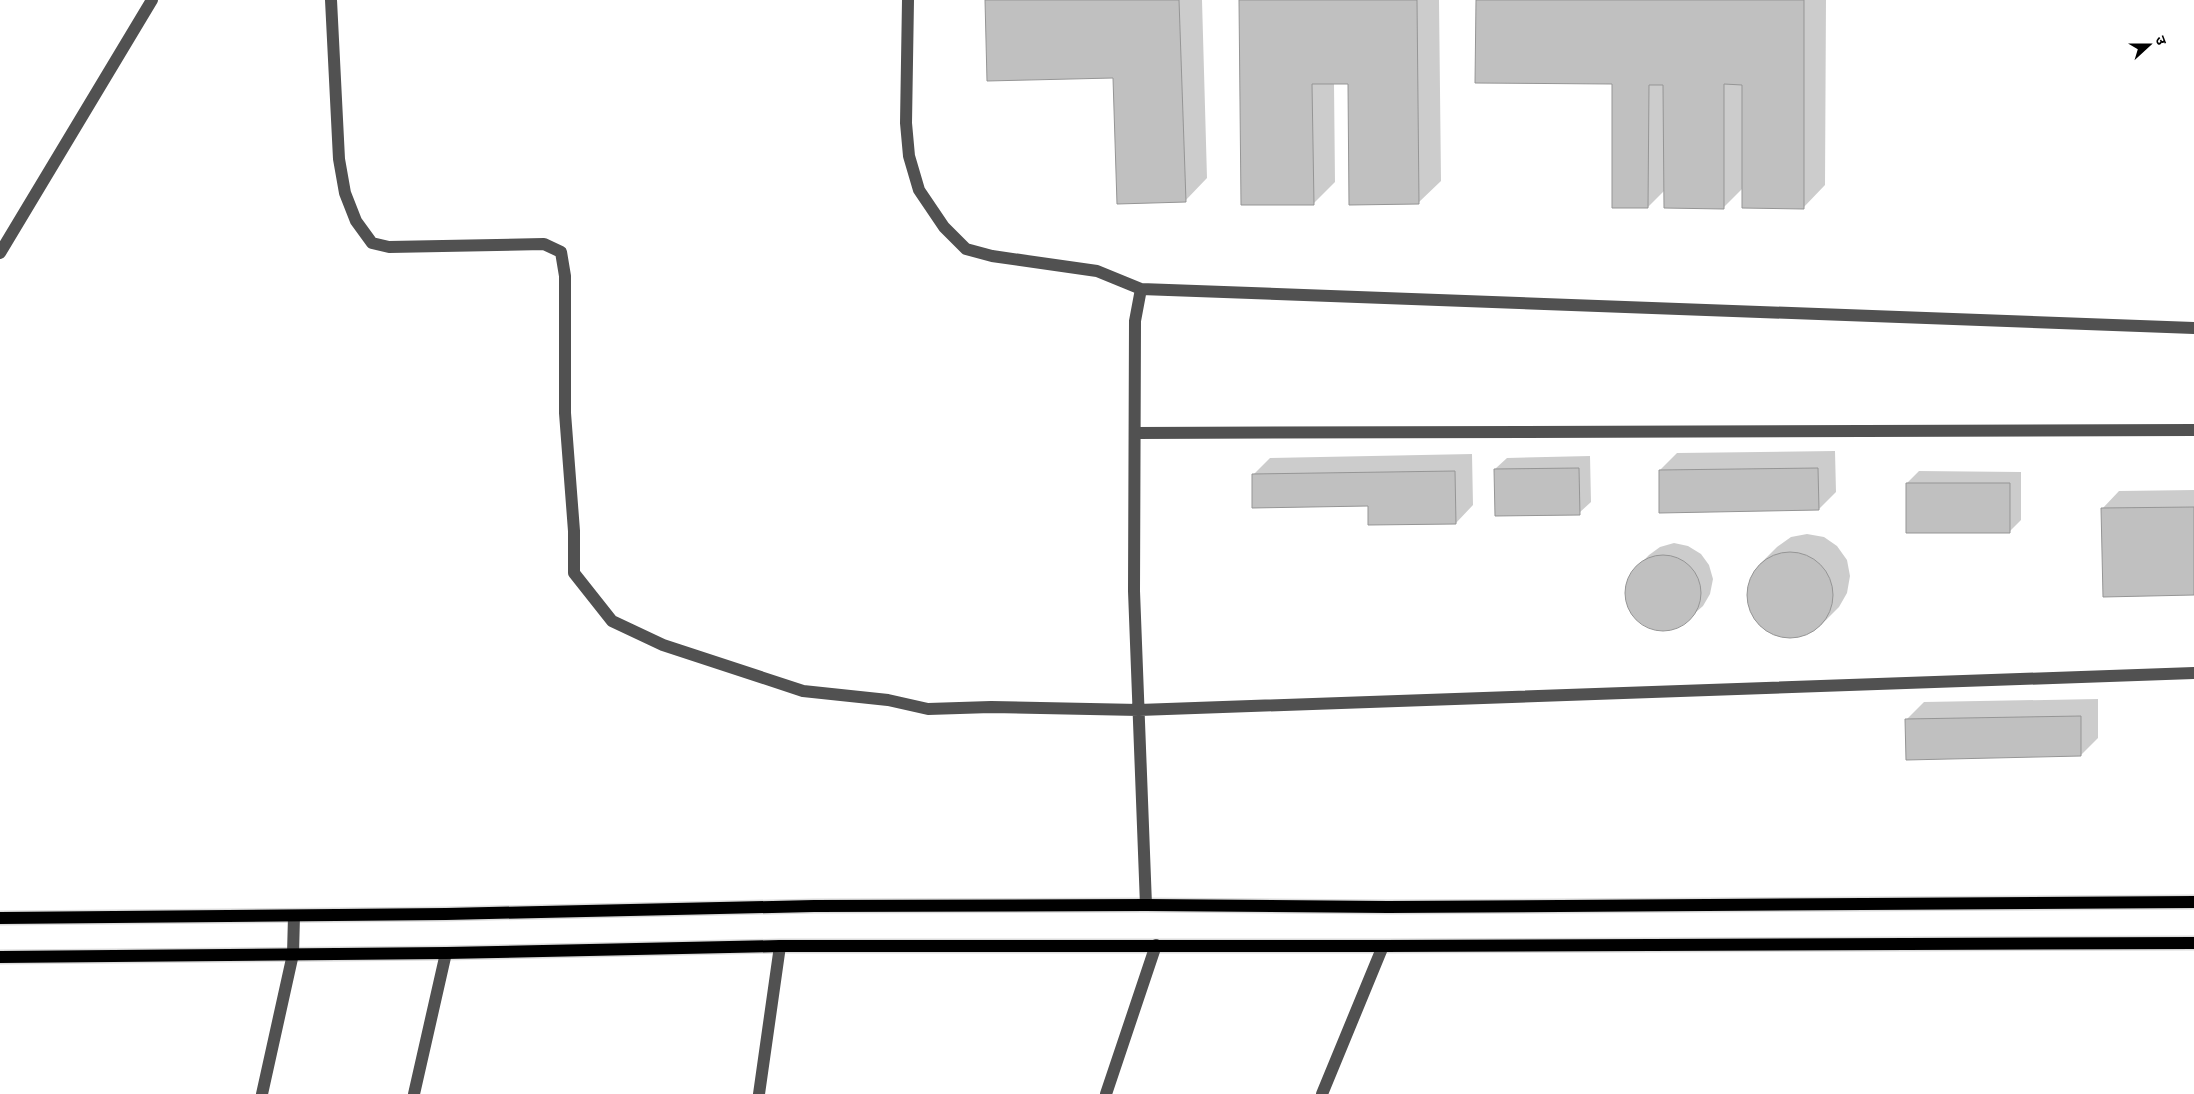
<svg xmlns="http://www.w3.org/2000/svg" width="2194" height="1094" viewBox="0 0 2194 1094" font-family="'Space Grotesk','Noto Sans Devanagari',sans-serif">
	<rect width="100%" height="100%" fill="#fff"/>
	<!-- shadow -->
	<path fill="#0003" d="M 986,0 L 1202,0 L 1207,178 L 1185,201 L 1115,76 Z
		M 1241,0 L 1439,0 L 1441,181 L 1418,203 L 1350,83 L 1334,83 L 1335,182 L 1313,204 Z
		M 1477,0 L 1826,0 L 1825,185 L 1803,208 L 1743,188 L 1724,207 L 1665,190 L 1648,207 L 1613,83 Z
		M 1835,451 L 1836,492 L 1819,509 L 1660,470 L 1677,453 Z
		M 1472,454 L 1473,505 L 1456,523 L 1369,505 L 1253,475 L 1270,458 Z
		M 1590,456 L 1591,502 L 1579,513 L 1495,469 L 1507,458 Z
		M 1919,471 L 2021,472 L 2021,520 L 2009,532 L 1907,483 Z
		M 2194,490 L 2194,594 L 2102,509 L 2119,491 Z
		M 1807,534 L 1824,537 L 1837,546 L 1847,560 L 1850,576 L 1847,593 L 1839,607 L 1821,625 L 1806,634 L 1790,637 L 1774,634 L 1760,626 L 1750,611 L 1747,595 L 1750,579 L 1759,565 L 1777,547 L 1791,537 Z
		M 1674,543 L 1688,546 L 1701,554 L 1709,565 L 1713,579 L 1710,594 L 1703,606 L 1679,627 L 1665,630 L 1651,628 L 1638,620 L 1630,608 L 1627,594 L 1629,580 L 1636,568 L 1649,555 L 1660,547 Z
		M 2098,699 L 2098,738 L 2081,755 L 1907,719 L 1924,702 Z"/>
	<!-- building -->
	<path fill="#c0c0c0" stroke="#959595" d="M 985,0 L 1179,0 L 1186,202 L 1117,204 L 1113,78 L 987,81 Z
		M 1239,0 L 1417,0 L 1419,204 L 1349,205 L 1348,84 L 1312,84 L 1314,205 L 1241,205 Z
		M 1476,0 L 1804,0 L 1804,209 L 1742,208 L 1742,85 L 1724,84 L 1724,209 L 1664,208 L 1663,85 L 1649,85 L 1648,208 L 1612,208 L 1612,84 L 1475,83 Z
		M 1579,468 L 1580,515 L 1495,516 L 1494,469 Z
		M 1818,468 L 1819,510 L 1659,513 L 1659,470 Z
		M 1455,471 L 1456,524 L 1368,525 L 1368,506 L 1252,508 L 1252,474 Z
		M 1906,483 L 2010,483 L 2010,533 L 1906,533 Z
		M 2194,507 L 2194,595 L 2103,597 L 2101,508 Z
		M1747 595a43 43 0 1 1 86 0a43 43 0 1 1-86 0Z
		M1625 593a38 38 0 1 1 76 0a38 38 0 1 1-76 0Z
		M 2081,716 L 2081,756 L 1906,760 L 1905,719 Z"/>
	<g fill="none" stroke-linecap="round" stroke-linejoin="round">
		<defs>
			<path id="major" d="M 0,918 L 446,914 L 814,906 L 1146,905 L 1388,907 L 2194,902
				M 0,957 L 446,953 L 780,946 L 1383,946 L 2194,943"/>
		</defs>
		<!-- major casing -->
		<use href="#major" stroke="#dbdbdb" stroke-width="15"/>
		<!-- minor -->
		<path stroke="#515151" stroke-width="12" d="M 331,0 L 339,159 L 345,193 L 356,221 L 372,243 L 389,247 L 544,244 L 561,252 L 565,276 L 565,413 L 574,531 L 574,573 L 612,621 L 663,645 L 803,691 L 888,700 L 928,709 L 991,707 L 1139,710 L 2194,673
			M 908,0 L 906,123 L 909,156 L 919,190 L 944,227 L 966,249 L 992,256 L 1097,271 L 1141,289 L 1135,321 L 1134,591 L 1146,905
			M 0,253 L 152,0
			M 1141,289 L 2194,328
			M 1135,433 L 2194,430
			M 262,1094 L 293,954 L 294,916
			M 414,1094 L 446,953
			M 759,1094 L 780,946
			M 1106,1094 L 1156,945
			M 1322,1094 L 1383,946"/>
		<!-- major -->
		<use href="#major" stroke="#000" stroke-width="12"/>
	</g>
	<!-- north arrow -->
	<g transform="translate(2149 45) rotate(69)" stroke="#ffffff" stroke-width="4" paint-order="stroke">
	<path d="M0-4L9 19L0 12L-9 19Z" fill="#000000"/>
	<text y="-8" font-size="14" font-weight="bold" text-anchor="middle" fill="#000000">उ</text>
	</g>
</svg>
